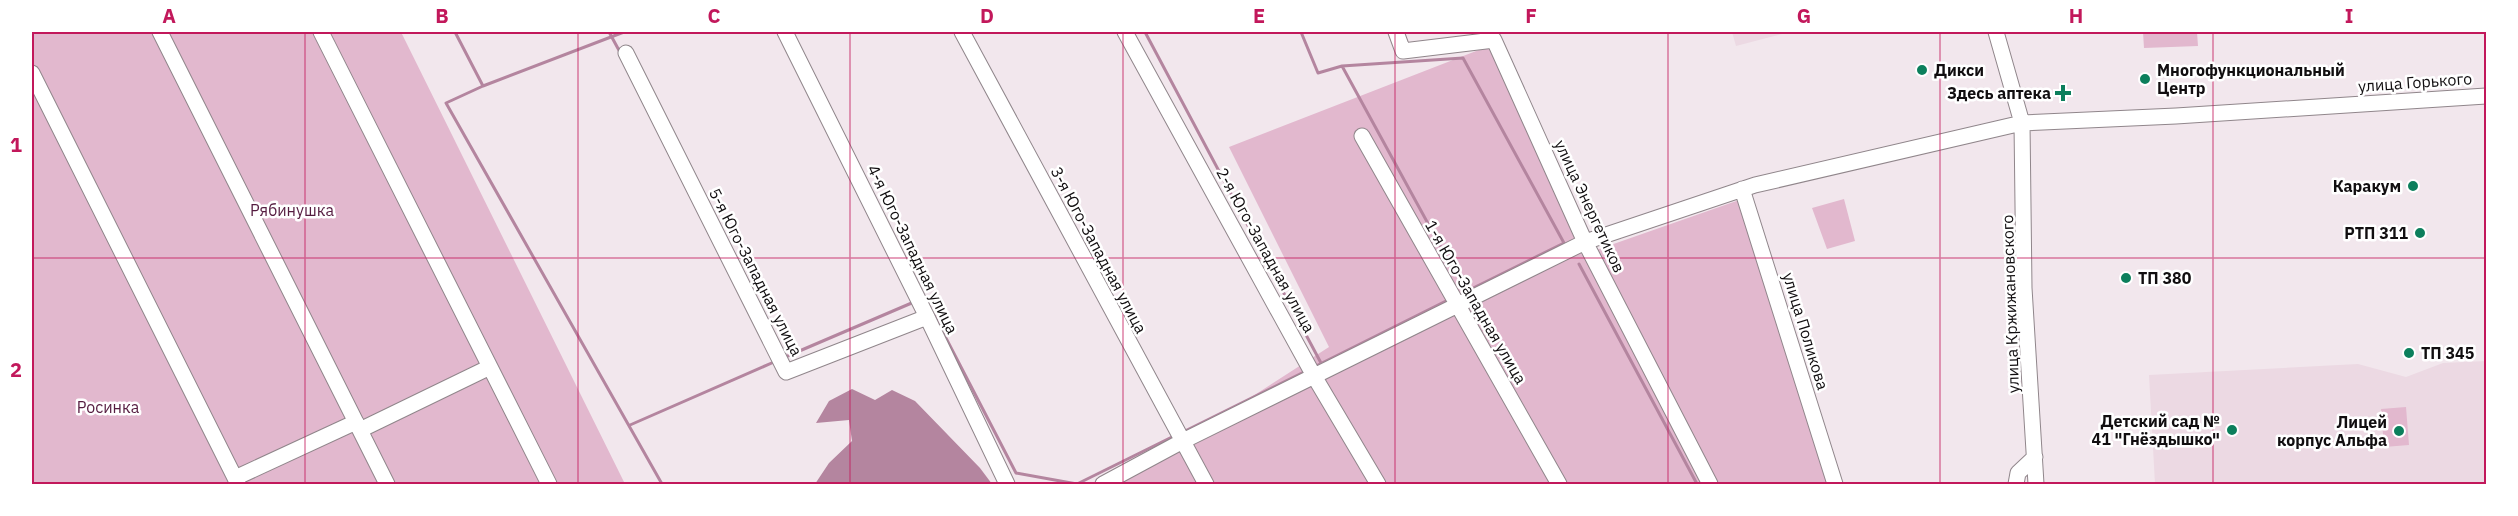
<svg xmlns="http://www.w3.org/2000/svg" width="2518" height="516" viewBox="0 0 2518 516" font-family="'IBM Plex Sans',sans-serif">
	<rect width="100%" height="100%" fill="#f2e7ed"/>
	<!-- built -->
	<path fill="#ecd9e3" d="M 1732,32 L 1790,32 L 1736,46 Z
		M 2486,361 L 2486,484 L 2155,484 L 2149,375 L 2358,364 L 2406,377 L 2443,363 Z"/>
	<!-- green -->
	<path fill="#e2b8ce" d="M 32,32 L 401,32 L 625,484 L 32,484 Z
		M 2143,32 L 2197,32 L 2198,46 L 2144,48 Z
		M 1489,46 L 1582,255 L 1745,198 L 1835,484 L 1116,484 L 1329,347 L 1229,147 Z
		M 1844,199 L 1855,241 L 1827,249 L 1812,208 Z
		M 2406,407 L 2409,445 L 2384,447 L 2381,409 Z"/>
	<!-- water -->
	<path fill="#b4859f" d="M 852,389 L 875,400 L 892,390 L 915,401 L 980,468 L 992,484 L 815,484 L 829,463 L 852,441 L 849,420 L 816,423 L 829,401 Z"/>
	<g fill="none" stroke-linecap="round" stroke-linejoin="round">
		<!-- stream -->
		<path stroke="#b4859f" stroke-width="3" d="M 455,32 L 483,86
			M 609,32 L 621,54
			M 624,32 L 483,86 L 446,103 L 662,484
			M 1145,32 L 1321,363
			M 1301,32 L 1318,73 L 1342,66 L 1463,58 L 1564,243 L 1457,296
			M 1342,66 L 1455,273
			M 1579,264 L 1697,484
			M 934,315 L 1016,473 L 1077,484 L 1174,436
			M 783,358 L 914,302
			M 1314,367 L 1448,300
			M 630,425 L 774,362
			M 1183,432 L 1306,371"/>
		<defs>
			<path id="minor" d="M 160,32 L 387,484
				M 321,32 L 549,484
				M 785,32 L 927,317 L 1007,484
				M 962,32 L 1206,484
				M 1125,32 L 1314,376 L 1378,484
				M 1396,32 L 1403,51 L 1494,40 L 1585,242 L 1710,484
				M 1996,32 L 2022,123 L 2024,288 L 2036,484
				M 626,53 L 786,372 L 927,317
				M 32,73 L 238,484
				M 1362,136 L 1559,484
				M 1742,189 L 1835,484
				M 360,430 L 490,367
				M 235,478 L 356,422
				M 1103,484 L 1181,442 L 1585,242 L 1755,185 L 2022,123 L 2176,116 L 2486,96
				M 2016,484 L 2018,473 L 2035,457"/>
		</defs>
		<!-- minor casing -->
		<use href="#minor" stroke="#90868b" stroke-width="17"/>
		<!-- minor -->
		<use href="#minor" stroke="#fff" stroke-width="15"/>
	</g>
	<!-- grid -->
	<path fill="none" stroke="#c2185b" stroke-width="1.5" stroke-opacity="0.55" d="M 305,32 L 305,484M 578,32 L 578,484M 850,32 L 850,484M 1123,32 L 1123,484M 1395,32 L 1395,484M 1668,32 L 1668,484M 1940,32 L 1940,484M 2213,32 L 2213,484M 32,258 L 2486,258"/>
	<!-- markers -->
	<g fill="#0c7f5c" stroke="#fff" stroke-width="2">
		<circle cx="1922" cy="70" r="6"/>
		<circle cx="2145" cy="79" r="6"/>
		<path d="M2060 84h6v6h6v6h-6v6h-6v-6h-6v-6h6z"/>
		<circle cx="2413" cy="186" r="6"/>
		<circle cx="2420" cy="233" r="6"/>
		<circle cx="2126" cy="278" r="6"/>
		<circle cx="2409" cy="353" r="6"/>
		<circle cx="2232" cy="430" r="6"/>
		<circle cx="2399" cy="431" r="6"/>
	</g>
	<g text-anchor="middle" stroke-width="5" stroke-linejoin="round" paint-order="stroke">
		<!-- poi labels -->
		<g font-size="16" font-weight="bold" fill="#110e10" stroke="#fff" text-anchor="end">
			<text x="1934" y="76" text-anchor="start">Дикси</text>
			<text x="2157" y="76" text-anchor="start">Многофункциональный<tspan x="2157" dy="18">Центр</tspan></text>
			<text x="2051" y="99">Здесь аптека</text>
			<text x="2401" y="192">Каракум</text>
			<text x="2408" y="239">РТП 311</text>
			<text x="2138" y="284" text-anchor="start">ТП 380</text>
			<text x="2421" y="359" text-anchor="start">ТП 345</text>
			<text x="2220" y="427">Детский сад №<tspan x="2220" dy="18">41 "Гнёздышко"</tspan></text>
			<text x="2387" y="428">Лицей<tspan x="2387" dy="18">корпус Альфа</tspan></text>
		</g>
		<!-- street labels -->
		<g font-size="16" fill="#110e10" stroke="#fff">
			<text transform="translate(2415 82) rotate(-4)" y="6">улица Горького</text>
			<text transform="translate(1590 206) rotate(65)" y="6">улица Энергетиков</text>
			<text transform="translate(913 249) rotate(64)" y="6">4-я Юго-Западная улица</text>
			<text transform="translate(1099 250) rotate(62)" y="6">3-я Юго-Западная улица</text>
			<text transform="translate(1266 250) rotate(61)" y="6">2-я Юго-Западная улица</text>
			<text transform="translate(756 272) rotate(63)" y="6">5-я Юго-Западная улица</text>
			<text transform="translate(1476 302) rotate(60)" y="6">1-я Юго-Западная улица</text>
			<text transform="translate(2010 304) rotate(-92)" y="6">улица Кржижановского</text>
			<text transform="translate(1806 331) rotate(73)" y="6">улица Поликова</text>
		</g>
		<!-- park labels -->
		<g font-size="16" fill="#551c40" stroke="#fff">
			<text x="292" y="216">Рябинушка</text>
			<text x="108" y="413">Росинка</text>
		</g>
	</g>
	<!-- border -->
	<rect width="2518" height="516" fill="none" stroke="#ffffff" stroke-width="66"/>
	<rect x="33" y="33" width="2452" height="450" fill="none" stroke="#c2185b" stroke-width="2"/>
	<g font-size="20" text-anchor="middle" font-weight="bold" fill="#c2185b">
		<text x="169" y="23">A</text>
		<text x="442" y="23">B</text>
		<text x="714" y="23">C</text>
		<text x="987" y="23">D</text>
		<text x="1259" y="23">E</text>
		<text x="1531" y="23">F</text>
		<text x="1804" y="23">G</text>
		<text x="2076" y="23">H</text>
		<text x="2349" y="23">I</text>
		<text x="16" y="152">1</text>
		<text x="16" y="377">2</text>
	</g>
</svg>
